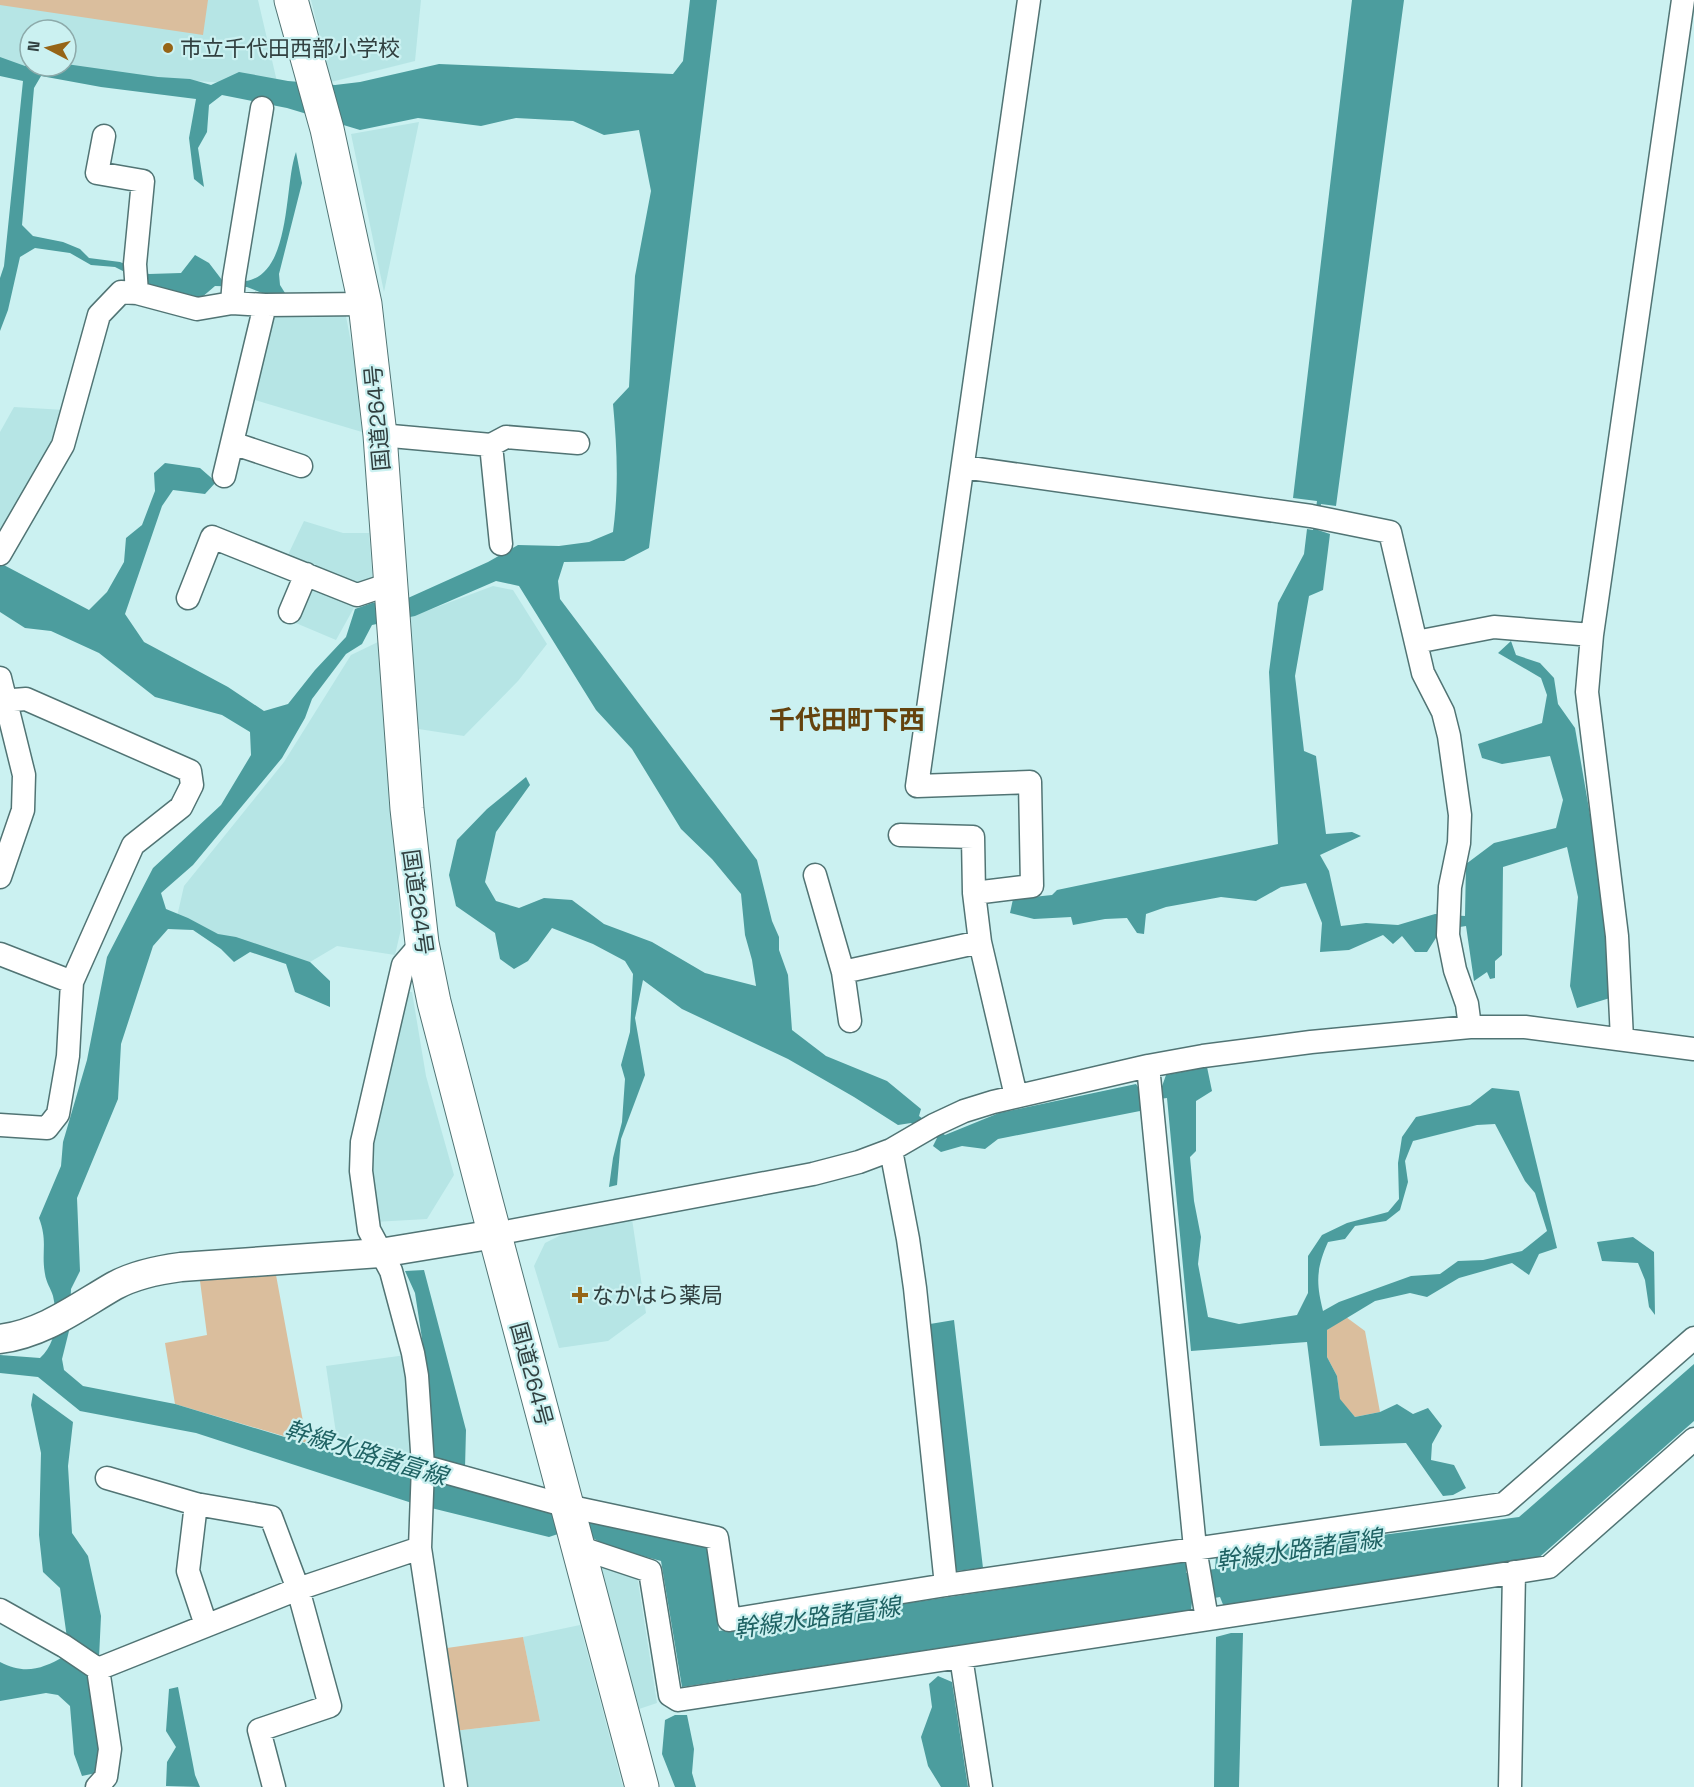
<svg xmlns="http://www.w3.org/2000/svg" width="1694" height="1787" viewBox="0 0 1694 1787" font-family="'Space Grotesk','Noto Sans JP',sans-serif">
	<rect width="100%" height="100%" fill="#cbf1f1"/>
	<!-- built -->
	<path fill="#b6e5e5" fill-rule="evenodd" d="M 0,0 L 258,0 L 278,86 L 30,71 L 0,66 ZM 30,30 L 66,30 L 66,66 L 30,66 Z
		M 311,0 L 421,0 L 415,61 L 331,82 Z
		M 419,122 L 384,292 L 351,134 Z
		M 270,311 L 345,311 L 354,358 L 362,432 L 248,398 Z
		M 14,407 L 65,410 L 56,443 L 0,539 L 0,432 Z
		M 304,521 L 343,533 L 369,533 L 374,596 L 355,606 L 336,640 L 291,621 L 313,570 L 286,559 Z
		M 493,586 L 513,590 L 547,644 L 518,681 L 464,736 L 412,728 L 405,619 Z
		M 378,642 L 401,929 L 395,955 L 337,946 L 305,965 L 176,921 L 184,886 L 284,762 L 351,655 Z
		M 404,992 L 412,992 L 426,1076 L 454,1175 L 427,1219 L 374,1222 L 367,1146 Z
		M 632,1219 L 646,1313 L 608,1341 L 559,1348 L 534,1266 L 545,1243 L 571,1230 Z
		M 406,1355 L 411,1472 L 410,1475 L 339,1453 L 326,1366 Z
		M 599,1566 L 637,1575 L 657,1703 L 639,1709 Z
		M 580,1625 L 623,1787 L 461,1787 L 454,1731 L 540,1721 L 523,1637 Z"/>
	<!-- green -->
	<path fill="#dabe9d" d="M 0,0 L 208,0 L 203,35 L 0,5 Z
		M 276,1275 L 307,1443 L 175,1404 L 165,1343 L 207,1335 L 200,1281 Z
		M 1346,1317 L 1365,1331 L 1380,1412 L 1355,1417 L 1340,1400 L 1337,1376 L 1327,1357 L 1327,1330 Z
		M 523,1637 L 540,1721 L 454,1731 L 440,1649 Z"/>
	<!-- water -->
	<path fill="#4c9d9e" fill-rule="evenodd" d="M 690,0 L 717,0 L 649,548 L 624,561 L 564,562 L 558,581 L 560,599 L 757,860 L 772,921 L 779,937 L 779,950 L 788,975 L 792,1030 L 826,1056 L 887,1081 L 921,1109 L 919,1116 L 945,1135 L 999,1113 L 1136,1084 L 1142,1093 L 1160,1092 L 1166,1075 L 1207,1067 L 1212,1091 L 1196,1101 L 1196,1151 L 1190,1157 L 1194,1201 L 1201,1237 L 1198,1264 L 1208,1317 L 1239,1324 L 1297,1315 L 1308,1293 L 1308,1256 L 1322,1235 L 1347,1223 L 1388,1212 L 1399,1199 L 1398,1163 L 1402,1137 L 1416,1117 L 1470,1105 L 1492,1088 L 1519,1091 L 1557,1248 L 1539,1254 L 1529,1275 L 1512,1263 L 1459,1278 L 1427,1297 L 1410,1293 L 1375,1301 L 1327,1330 L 1327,1357 L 1337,1376 L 1340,1399 L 1355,1417 L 1380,1412 L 1397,1404 L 1413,1414 L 1428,1408 L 1442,1426 L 1432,1444 L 1431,1460 L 1454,1465 L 1466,1488 L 1453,1495 L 1443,1496 L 1406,1443 L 1320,1446 L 1307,1342 L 1191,1351 L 1167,1098 L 1143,1101 L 1140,1111 L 998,1139 L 985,1149 L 962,1146 L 941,1152 L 933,1146 L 937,1138 L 911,1123 L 898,1125 L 854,1097 L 788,1059 L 682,1009 L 643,980 L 635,1018 L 645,1075 L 621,1139 L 617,1185 L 609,1187 L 613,1158 L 622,1122 L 625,1079 L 621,1065 L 630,1032 L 633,974 L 625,961 L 593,944 L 552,928 L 528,961 L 514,969 L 500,959 L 495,933 L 456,906 L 449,875 L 457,840 L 487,809 L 526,777 L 530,785 L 496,832 L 485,882 L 496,901 L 519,908 L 544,898 L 572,900 L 604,924 L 652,942 L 705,973 L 756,986 L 752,960 L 745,935 L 741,894 L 712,859 L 681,829 L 632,749 L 596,710 L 519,586 L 496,581 L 415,616 L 372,625 L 362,644 L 346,654 L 312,699 L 305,718 L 282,758 L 193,865 L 161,893 L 166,909 L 188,918 L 218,934 L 236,937 L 310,962 L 330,981 L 330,1007 L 295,992 L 286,964 L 250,952 L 234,962 L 221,949 L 193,930 L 168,929 L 153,946 L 121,1044 L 118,1099 L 77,1198 L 80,1271 L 71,1289 L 69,1331 L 62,1359 L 64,1370 L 83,1386 L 175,1404 L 410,1475 L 531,1506 L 559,1517 L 592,1518 L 708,1546 L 719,1631 L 1186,1562 L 1186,1573 L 1215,1569 L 1216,1557 L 1519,1517 L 1694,1364 L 1694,1421 L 1535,1561 L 1224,1607 L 1220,1597 L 1192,1602 L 1191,1610 L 682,1687 L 661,1561 L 609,1547 L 589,1536 L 558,1534 L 549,1537 L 415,1504 L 196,1433 L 80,1411 L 38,1377 L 0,1373 L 0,1355 L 40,1358 C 57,1342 58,1318 53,1296 C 51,1289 46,1282 45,1274 C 41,1252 48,1242 39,1218 L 61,1166 L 63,1142 L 87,1060 L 107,957 L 153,868 L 221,805 L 251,755 L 250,732 L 222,715 L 155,697 L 99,653 L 51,631 L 25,628 L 0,612 L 0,563 L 89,610 L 107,592 L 124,562 L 126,538 L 142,525 L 155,491 L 154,473 L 165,463 L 200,468 L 216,482 L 205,494 L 173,490 L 162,506 L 125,614 L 144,642 L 228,687 L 264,711 L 288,704 L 315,670 L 346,637 L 355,609 L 372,603 L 408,598 L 488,562 L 518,545 L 559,546 L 589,542 L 613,532 C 619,487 617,448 613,404 L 629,387 L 635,276 L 651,191 L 639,130 L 604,135 L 573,121 L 516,118 L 481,126 L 418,118 L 360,130 L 287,108 L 222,95 L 209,105 L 207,132 L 198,148 L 204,187 L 194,179 L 189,138 L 196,99 L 101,87 L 41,76 L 34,88 L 22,225 L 33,236 L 63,242 L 80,249 L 89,258 L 120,262 L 149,274 L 181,273 L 195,255 L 209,263 L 222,280 C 230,280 239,282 246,281 C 292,274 284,184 296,152 L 302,183 L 279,274 L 280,285 L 285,293 L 262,293 L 247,287 L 215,286 L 201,298 L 170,295 L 115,267 L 91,265 L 70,253 L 35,248 L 20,257 L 8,310 L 0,331 L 0,278 L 4,266 L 23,81 L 0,76 L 0,57 L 25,66 L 66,66 L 66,64 L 158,77 L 190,79 L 211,85 L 239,72 L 288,81 L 335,85 L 360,82 L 439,64 L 673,74 L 683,61 ZM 1495,1124 L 1525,1181 L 1535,1193 L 1547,1231 L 1522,1251 L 1483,1260 L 1458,1261 L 1440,1274 L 1411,1276 L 1339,1302 L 1323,1311 C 1316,1283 1316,1269 1328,1242 L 1345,1239 L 1355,1226 L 1386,1221 L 1400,1210 L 1408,1182 L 1405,1161 L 1413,1141 L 1477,1125 Z
		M 1352,0 L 1404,0 L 1336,506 L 1321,504 L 1318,530 L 1330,534 L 1323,590 L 1309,596 L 1295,676 L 1304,751 L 1316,756 L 1326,834 L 1352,832 L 1361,836 L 1320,855 L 1329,871 L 1341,926 L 1366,923 L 1398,925 L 1435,914 L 1465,916 L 1466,864 L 1494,843 L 1556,828 L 1563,800 L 1550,756 L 1502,764 L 1482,758 L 1478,744 L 1542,723 L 1547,695 L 1541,678 L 1498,653 L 1511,641 L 1516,655 L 1540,663 L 1554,678 L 1558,704 L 1575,728 L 1602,884 L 1610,998 L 1577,1008 L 1570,986 L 1578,897 L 1567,847 L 1503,867 L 1502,955 L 1495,961 L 1495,978 L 1490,979 L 1487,972 L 1474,981 L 1466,926 L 1441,930 L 1427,952 L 1415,952 L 1402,936 L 1393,944 L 1383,935 L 1349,950 L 1320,952 L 1322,923 L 1306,883 L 1281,887 L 1256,901 L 1221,897 L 1166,907 L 1146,914 L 1144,934 L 1137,933 L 1127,918 L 1105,919 L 1073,925 L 1071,917 L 1034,919 L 1010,913 L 1013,899 L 1052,895 L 1057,890 L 1278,844 L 1269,672 L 1278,603 L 1304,554 L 1307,529 L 1313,530 L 1317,501 L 1293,498 Z
		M 1633,1237 L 1654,1252 L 1655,1315 L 1649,1307 L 1645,1280 L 1638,1263 L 1602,1261 L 1597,1242 Z
		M 424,1270 L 466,1430 L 465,1468 L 430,1456 L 428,1407 L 430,1391 L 415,1293 L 405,1271 Z
		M 954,1320 L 983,1568 L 956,1571 L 930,1324 Z
		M 33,1393 L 73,1422 L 68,1466 L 72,1533 L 88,1556 L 101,1616 L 99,1658 L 101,1738 L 96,1773 L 82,1776 L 74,1754 L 70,1706 L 58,1695 L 46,1693 L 0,1701 L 0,1662 C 25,1675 42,1669 65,1656 L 67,1638 L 60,1588 L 43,1572 L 39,1535 L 41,1453 L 31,1405 Z
		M 1231,1633 L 1243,1633 L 1239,1787 L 1214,1787 L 1216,1637 Z
		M 938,1676 L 952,1682 L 968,1787 L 941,1787 L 928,1766 L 921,1737 L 932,1707 L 929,1684 Z
		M 178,1687 L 195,1775 L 200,1787 L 166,1786 L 167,1762 L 176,1747 L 166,1731 L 169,1689 Z
		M 675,1715 L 687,1715 L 694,1749 L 692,1773 L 696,1787 L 675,1787 L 662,1754 L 665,1720 Z"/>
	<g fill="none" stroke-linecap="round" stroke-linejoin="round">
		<defs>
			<path id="minor" d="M 104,136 L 97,173 L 143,181 L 135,264 L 137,293
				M 232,303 L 234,278 L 262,108
				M 380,435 L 491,445 L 506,437 L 578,443
				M 232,443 L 301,466
				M 491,445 L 501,544
				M 963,467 L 1311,516 L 1390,532 L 1423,673 L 1443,712 L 1449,736 L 1460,815 L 1459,843 L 1450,887 L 1448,935 L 1455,970 L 1467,1004 L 1470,1027
				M 224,476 L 265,305
				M 0,554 L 63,445 L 99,315 L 121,292 L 137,293 L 197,309 L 232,303 L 265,305 L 365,304
				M 188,598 L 212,537 L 357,595 L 390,584
				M 290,612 L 306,574
				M 1592,635 L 1587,692 L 1617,936 L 1622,1039
				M 1416,642 L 1494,627 L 1592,635 L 1683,0
				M 0,678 L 24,775 L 23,810 L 0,877
				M 0,701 L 26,699 L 190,771 L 192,785 L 181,807 L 133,845 L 72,982 L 0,954
				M 900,835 L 973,837 L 974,893 L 980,942 L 1016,1096
				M 815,875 L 843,972 L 850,1021
				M 974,893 L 1032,886 L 1030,782 L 917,786 L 1029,0
				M 422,943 L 403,965 L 362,1142 L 361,1171 L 369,1230 L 391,1271 L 413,1353 L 417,1376 L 423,1466 L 420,1548 L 456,1787
				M 843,972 L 980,942
				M 1148,1066 L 1195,1548 L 1207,1619
				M 0,1125 L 47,1128 L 58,1114 L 68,1056 L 72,982
				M 891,1150 L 908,1239 L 915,1288 L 946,1585
				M 495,1234 L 813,1174 L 859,1162 L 891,1150 L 934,1125 L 964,1111 L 993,1102 L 1148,1066 L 1203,1056 L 1311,1042 L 1470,1027 L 1525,1027 L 1694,1049
				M 423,1466 L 567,1506 L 717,1538 L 729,1620 L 946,1585 L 1504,1504 L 1694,1338
				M 107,1478 L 196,1504 L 271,1517 L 298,1589 L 330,1706 L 259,1730 L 274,1787
				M 196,1504 L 188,1571 L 206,1625
				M 578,1547 L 650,1571 L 670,1695 L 678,1700 L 1549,1567 L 1694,1439
				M 0,1610 L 64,1646 L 98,1669 L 110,1749 L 106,1777 L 97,1787
				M 961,1657 L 981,1787
				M 98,1669 L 298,1589 L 420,1548
				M 1510,1787 L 1514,1572"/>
			<path id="tertiary" d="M 0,1339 C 44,1333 76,1308 114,1286 C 134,1275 158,1270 181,1267 L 380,1253 L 495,1234"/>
			<path id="trunk" d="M 291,0 L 327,129 L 365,304 L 380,435 L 407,809 L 422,943 L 434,1002 L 484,1194 L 642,1787"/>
		</defs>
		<!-- minor casing -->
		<use href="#minor" stroke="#517474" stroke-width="25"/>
		<!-- tertiary casing -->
		<use href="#tertiary" stroke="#517474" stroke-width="31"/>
		<!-- trunk casing -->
		<use href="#trunk" stroke="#517474" stroke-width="35"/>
		<!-- minor -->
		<use href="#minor" stroke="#fff" stroke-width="22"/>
		<!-- tertiary -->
		<use href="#tertiary" stroke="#fff" stroke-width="28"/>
		<!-- trunk -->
		<use href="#trunk" stroke="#fff" stroke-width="33"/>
	</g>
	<!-- markers -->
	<g fill="#966416" stroke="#cbf1f1" stroke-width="2">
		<circle cx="168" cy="48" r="6"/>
		<path d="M577 1286h6v6h6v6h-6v6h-6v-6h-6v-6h6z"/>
	</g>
	<g text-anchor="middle" stroke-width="4.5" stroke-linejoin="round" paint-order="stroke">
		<!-- poi labels -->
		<g font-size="22" fill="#314040" stroke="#cbf1f1" text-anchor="start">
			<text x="180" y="56">市立千代田西部小学校</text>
			<text x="592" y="1303">なかはら薬局</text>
		</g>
		<!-- street labels -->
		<g font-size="22" fill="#314040" stroke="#cbf1f1">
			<text transform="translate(377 418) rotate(-95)" y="8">国道264号</text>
			<text transform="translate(418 902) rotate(82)" y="8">国道264号</text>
			<text transform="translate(532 1374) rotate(75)" y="8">国道264号</text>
		</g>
		<!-- water labels -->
		<g font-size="24" font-style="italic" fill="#1f6263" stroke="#cbf1f1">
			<text transform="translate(366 1453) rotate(17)" y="8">幹線水路諸富線</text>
			<text transform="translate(1299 1550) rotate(-8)" y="8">幹線水路諸富線</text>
			<text transform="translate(817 1618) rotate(-8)" y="8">幹線水路諸富線</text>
		</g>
		<!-- quarter labels -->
		<g font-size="26" font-weight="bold" fill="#65430e" stroke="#cbf1f1">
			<text x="847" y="729">千代田町下西</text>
		</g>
	</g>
	<!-- north arrow -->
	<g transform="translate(48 48) rotate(277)"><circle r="28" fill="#cbf1f1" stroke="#8daaaa" stroke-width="1.5"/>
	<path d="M0-4.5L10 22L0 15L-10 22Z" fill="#966416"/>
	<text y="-9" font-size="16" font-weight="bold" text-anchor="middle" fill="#314040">N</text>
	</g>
</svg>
